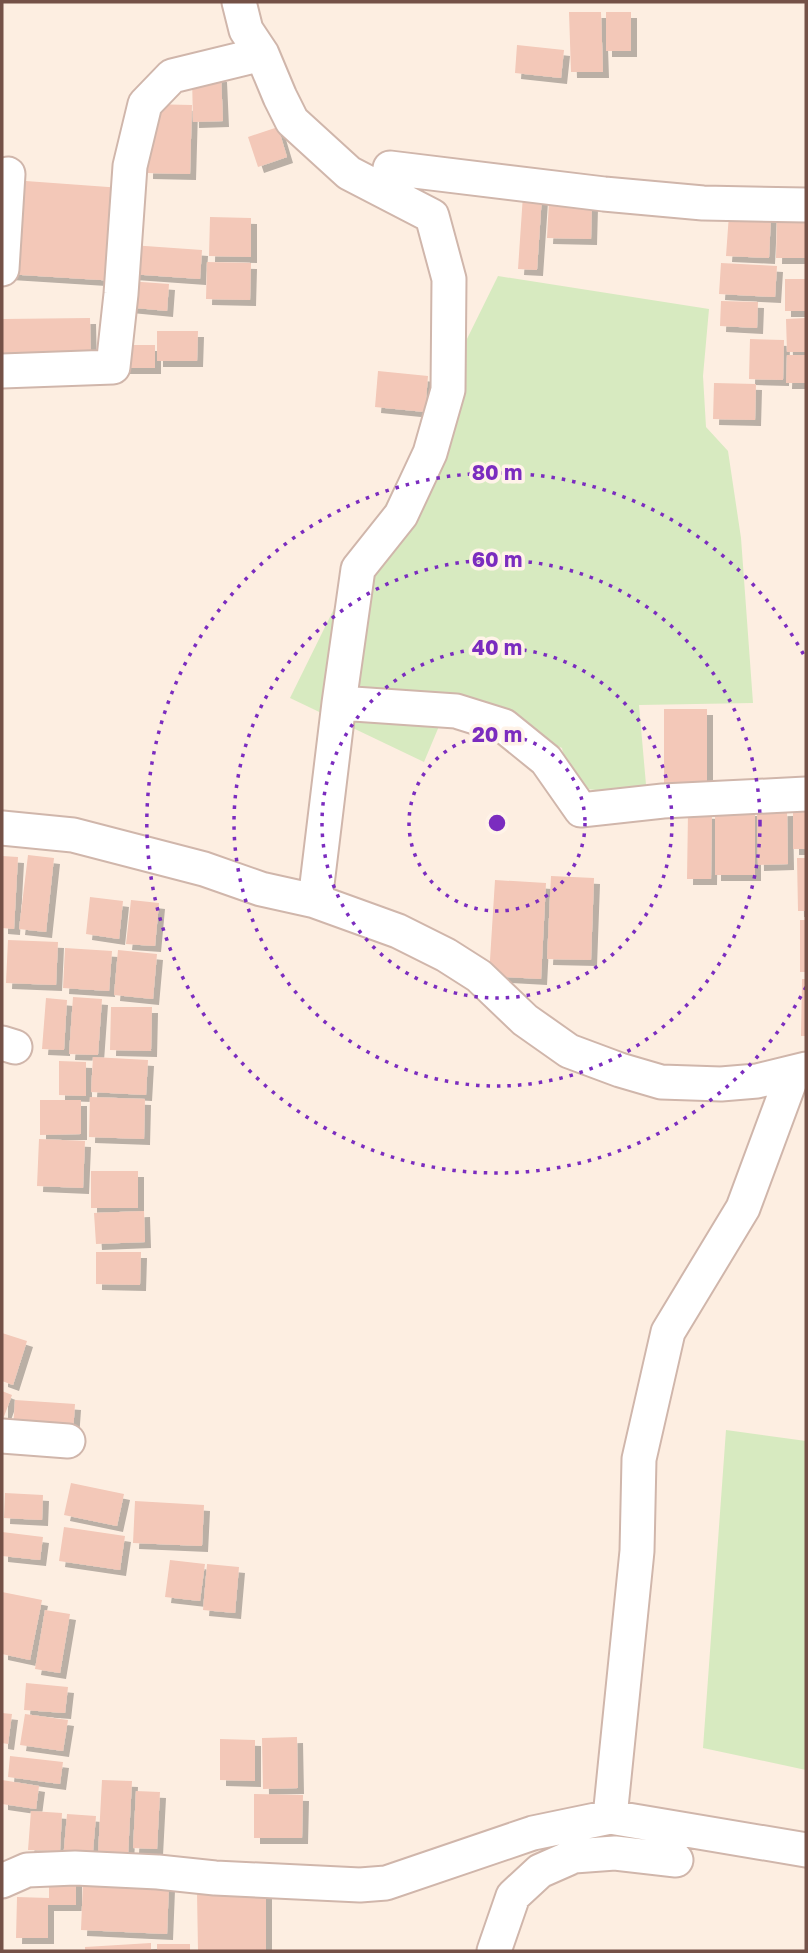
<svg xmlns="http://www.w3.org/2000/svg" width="808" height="1953" viewBox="0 0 808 1953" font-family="'Golos Text',sans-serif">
	<defs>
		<filter id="shadow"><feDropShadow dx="6" dy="6" stdDeviation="0" flood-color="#0004"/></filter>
	</defs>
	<rect width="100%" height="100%" fill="#fdeee1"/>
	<!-- green -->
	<path fill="#d7eac0" d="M 498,276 L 709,309 L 703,376 L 706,427 L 728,451 L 741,538 L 753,703 L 639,705 L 647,796 L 570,787 L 562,748 L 450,700 L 424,762 L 290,698 Z
		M 726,1430 L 806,1441 L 806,1770 L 703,1748 Z"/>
	<!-- building -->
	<path fill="#f3c8b8" filter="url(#shadow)" d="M 569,12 L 601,12 L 603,72 L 571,72 Z
		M 606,12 L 631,12 L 631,51 L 606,51 Z
		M 517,45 L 564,50 L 561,78 L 515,73 Z
		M 221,76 L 223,121 L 193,122 L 192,77 Z
		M 148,104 L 192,105 L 190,174 L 147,173 Z
		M 278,127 L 287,157 L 258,167 L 248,137 Z
		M 12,180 L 122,188 L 116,281 L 6,274 Z
		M 523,195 L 542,196 L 537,270 L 518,269 Z
		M 549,201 L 592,202 L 591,239 L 547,238 Z
		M 729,214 L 771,216 L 769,258 L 726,256 Z
		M 210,217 L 251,218 L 251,257 L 209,256 Z
		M 777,217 L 806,217 L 806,258 L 776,258 Z
		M 131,245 L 202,250 L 200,279 L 130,274 Z
		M 207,262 L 251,263 L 250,300 L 206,299 Z
		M 721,263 L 777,266 L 775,297 L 719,294 Z
		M 785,279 L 806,279 L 806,311 L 785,311 Z
		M 128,281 L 169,284 L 167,311 L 126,307 Z
		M 721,301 L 758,302 L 757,328 L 720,326 Z
		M 90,318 L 91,363 L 3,365 L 2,319 Z
		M 806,318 L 806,352 L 787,352 L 786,319 Z
		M 157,331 L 198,331 L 197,361 L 157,361 Z
		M 750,339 L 784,340 L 783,380 L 749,379 Z
		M 121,345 L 155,345 L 155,368 L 120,368 Z
		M 787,355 L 806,355 L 806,383 L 786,383 Z
		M 378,371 L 428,376 L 425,412 L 375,407 Z
		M 714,383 L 756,384 L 755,420 L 713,419 Z
		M 664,709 L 707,709 L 707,786 L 664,786 Z
		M 715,810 L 755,810 L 755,875 L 715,875 Z
		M 787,810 L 788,864 L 758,865 L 757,811 Z
		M 793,811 L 806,811 L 806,849 L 793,849 Z
		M 688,812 L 712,813 L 711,879 L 687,879 Z
		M 28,855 L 54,858 L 46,932 L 19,929 Z
		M 2,856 L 18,857 L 14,929 L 2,928 Z
		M 797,858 L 806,858 L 806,911 L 798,911 Z
		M 551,876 L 594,878 L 591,960 L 547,959 Z
		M 495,880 L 546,883 L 541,979 L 489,976 Z
		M 90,897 L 123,901 L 119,939 L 86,934 Z
		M 131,900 L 159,903 L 155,946 L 126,944 Z
		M 800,920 L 806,920 L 806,972 L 800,972 Z
		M 8,940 L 58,942 L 56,985 L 6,983 Z
		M 65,948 L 112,951 L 109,991 L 63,988 Z
		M 118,950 L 157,954 L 153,999 L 114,995 Z
		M 802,979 L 806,979 L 806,1036 L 801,1036 Z
		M 73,997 L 102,999 L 98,1055 L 69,1054 Z
		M 46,998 L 67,1000 L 64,1050 L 42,1049 Z
		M 111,1007 L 152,1007 L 151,1051 L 110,1050 Z
		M 93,1057 L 148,1060 L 146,1095 L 91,1092 Z
		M 59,1061 L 86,1062 L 86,1096 L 59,1095 Z
		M 90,1097 L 145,1099 L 144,1139 L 89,1137 Z
		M 40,1100 L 81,1100 L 81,1134 L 40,1135 Z
		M 39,1139 L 85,1141 L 83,1188 L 37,1186 Z
		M 91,1171 L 138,1171 L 138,1208 L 91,1208 Z
		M 144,1211 L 145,1242 L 96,1244 L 94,1213 Z
		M 96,1252 L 141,1252 L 140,1285 L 96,1284 Z
		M 2,1333 L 27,1341 L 13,1385 L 2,1381 Z
		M 2,1391 L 12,1395 L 2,1422 Z
		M 15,1400 L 75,1404 L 73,1432 L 13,1429 Z
		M 71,1483 L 124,1494 L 117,1526 L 64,1515 Z
		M 5,1493 L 43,1495 L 42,1520 L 4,1518 Z
		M 135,1501 L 204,1505 L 202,1546 L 133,1543 Z
		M 64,1527 L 125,1536 L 120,1570 L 59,1561 Z
		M 2,1532 L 43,1537 L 40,1560 L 2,1556 Z
		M 170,1560 L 205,1564 L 200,1601 L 165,1597 Z
		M 207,1564 L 239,1567 L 235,1613 L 203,1610 Z
		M 2,1592 L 42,1600 L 30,1660 L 2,1654 Z
		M 45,1610 L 70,1614 L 60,1673 L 35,1669 Z
		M 26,1683 L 68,1687 L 65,1713 L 24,1710 Z
		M 2,1713 L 12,1714 L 8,1744 L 2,1743 Z
		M 25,1714 L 68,1720 L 63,1751 L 20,1745 Z
		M 297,1737 L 298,1788 L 263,1789 L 262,1738 Z
		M 220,1739 L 255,1740 L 255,1781 L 220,1780 Z
		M 10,1756 L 63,1762 L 60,1784 L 8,1777 Z
		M 2,1780 L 39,1786 L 36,1809 L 2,1804 Z
		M 102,1780 L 132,1781 L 128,1855 L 98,1854 Z
		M 136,1791 L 160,1792 L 157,1849 L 133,1848 Z
		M 254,1794 L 303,1795 L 302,1838 L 254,1838 Z
		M 31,1811 L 62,1813 L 60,1851 L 28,1850 Z
		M 67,1814 L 96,1816 L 92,1863 L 63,1860 Z
		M 49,1875 L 76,1876 L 76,1905 L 48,1905 L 48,1938 L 16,1938 L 17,1897 L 49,1898 Z
		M 83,1881 L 169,1884 L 167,1934 L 81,1930 Z
		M 197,1892 L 266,1892 L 266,1951 L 198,1951 Z
		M 151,1943 L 151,1951 L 85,1951 L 85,1947 Z
		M 157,1944 L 190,1944 L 190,1951 L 157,1951 Z"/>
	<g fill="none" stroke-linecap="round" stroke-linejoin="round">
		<defs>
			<path id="minor" d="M 239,2 L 246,30 L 262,54 L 280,97 L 292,121 L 349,173 L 432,216 L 449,279 L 448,390 L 430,453 L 401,515 L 358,569 L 339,703 L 315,901
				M 390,168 L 604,194 L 703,203 L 806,205
				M 2,269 L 8,174
				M 2,371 L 113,367 L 121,294 L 130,166 L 145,104 L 172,76 L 262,54
				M 339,703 L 456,711 L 504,726 L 546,760 L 581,810 L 663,801 L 806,794
				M 2,828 L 73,835 L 204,869 L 261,889 L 315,901 L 398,931 L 446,955 L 479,976 L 525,1020 L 569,1051 L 620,1070 L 661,1082 L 721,1084 L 757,1081 L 806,1069
				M 2,1043 L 15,1047
				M 2,1436 L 68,1441
				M 610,1817 L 637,1551 L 639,1459 L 668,1332 L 743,1208 L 793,1073
				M 2,1881 L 27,1870 L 75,1868 L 158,1872 L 215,1878 L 360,1885 L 386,1883 L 533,1833 L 610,1817 L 806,1850
				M 494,1951 L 513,1896 L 540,1871 L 574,1856 L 615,1853 L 676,1860"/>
		</defs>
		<!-- minor casing -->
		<use href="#minor" stroke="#d0b6ab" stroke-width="37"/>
		<!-- minor -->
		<use href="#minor" stroke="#fff" stroke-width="33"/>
	</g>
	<!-- distance rings -->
	<g fill="none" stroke="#7b2cbf" stroke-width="3.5" stroke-dasharray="3.5 7">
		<circle cx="497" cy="823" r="88"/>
		<circle cx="497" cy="823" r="175"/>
		<circle cx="497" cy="823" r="263"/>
		<path d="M806 987A350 350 0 1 1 806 659"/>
	</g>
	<circle cx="497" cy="823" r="10" fill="#7b2cbf" stroke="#fff3e8" stroke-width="3.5"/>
	<g font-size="21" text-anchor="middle" font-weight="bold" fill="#7b2cbf" stroke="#fff3e8" stroke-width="7" stroke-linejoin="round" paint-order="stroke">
		<text x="497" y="480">80 m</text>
		<text x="497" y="567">60 m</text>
		<text x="497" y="655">40 m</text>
		<text x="497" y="742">20 m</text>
	</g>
	<!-- border -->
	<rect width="808" height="1953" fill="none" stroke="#745147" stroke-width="7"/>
</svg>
